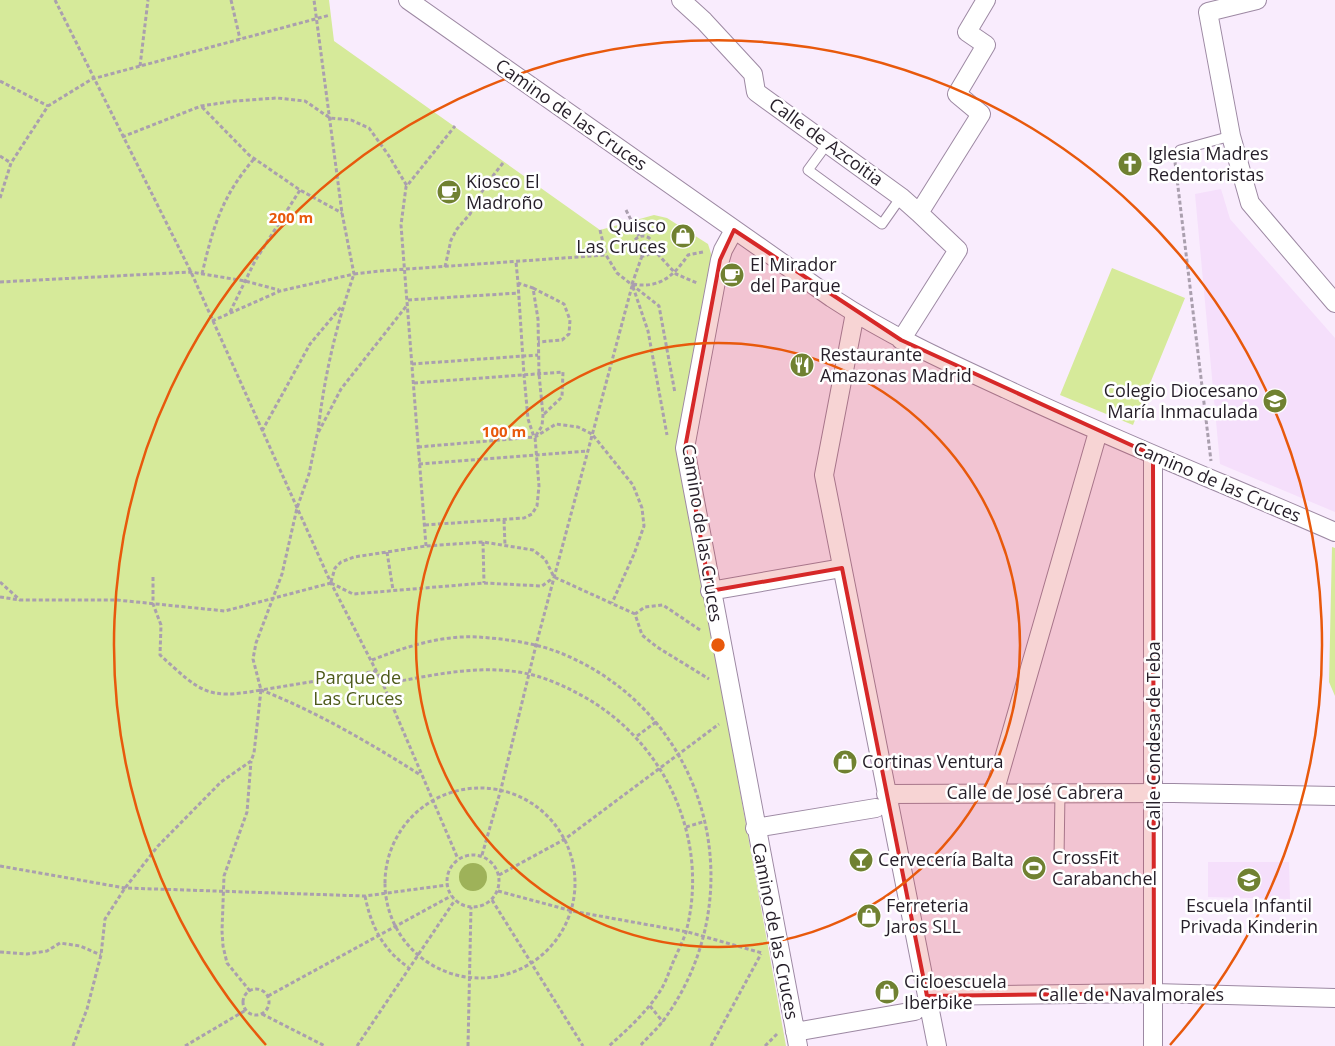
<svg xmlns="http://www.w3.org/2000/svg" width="1335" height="1046" viewBox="0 0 1335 1046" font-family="'Open Sans',sans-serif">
	<rect width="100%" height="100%" fill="#f9ecfd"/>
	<!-- built -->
	<path fill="#f5dffb" d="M 1221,189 L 1230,219 L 1335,338 L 1335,512 L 1220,464 L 1195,194 Z
		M 1208,862 L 1289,862 L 1290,899 L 1208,897 Z"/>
	<!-- green -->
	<path fill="#d6ea9a" d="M 0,0 L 329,0 L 334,41 L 600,230 L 654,215 L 667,218 L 708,244 L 714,263 L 677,443 L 786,1046 L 0,1046 Z
		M 1112,268 L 1185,298 L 1133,425 L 1060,395 Z
		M 1332,547 L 1335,548 L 1335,696 L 1329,682 Z"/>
	<!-- water -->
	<path fill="#9eb259" d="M459 877a14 14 0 1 1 28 0a14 14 0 1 1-28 0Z"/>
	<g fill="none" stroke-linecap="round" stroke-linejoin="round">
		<defs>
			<path id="lane" d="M 827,144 L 808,170 L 882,224 L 901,197
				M 1180,150 L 1231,136
				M 1060,793 L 1059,858 L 1086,859"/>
			<path id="street" d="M 408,0 L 832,298 C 888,335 945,361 1006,389 C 1114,440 1225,484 1335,532
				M 681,0 L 704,21 L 753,74 L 756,92 L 901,197 L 919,213
				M 1257,0 L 1208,12 L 1231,136 L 1250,203 L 1335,303
				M 734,230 L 723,250 L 720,260 L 685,448 L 798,1046
				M 855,313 L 824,475 L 937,1046
				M 901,340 L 958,250 L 919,213 L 981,114 L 957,94 L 986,45 L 967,32 L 986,0
				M 710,591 L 842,568
				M 996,786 L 1098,432
				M 886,794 L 1173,793 L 1335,796
				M 755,828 L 876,808
				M 927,996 L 1154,993 L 1335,998
				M 795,1032 L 915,1011
				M 1153,1046 L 1153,455"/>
		</defs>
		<!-- lane casing -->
		<use href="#lane" stroke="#9d89a3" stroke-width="11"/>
		<!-- street casing -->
		<use href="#street" stroke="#9d89a3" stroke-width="20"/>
		<!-- path -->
		<path stroke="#aa9fae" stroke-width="3" stroke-dasharray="4 2.5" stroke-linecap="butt" d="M 55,0 L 191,272 L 331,583 L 383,684 L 458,859
			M 231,0 L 240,39
			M 140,66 L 148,0
			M 0,81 L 48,106
			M 202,107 L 249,155 L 300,190 L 342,213
			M 122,137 L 201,106 L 235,101 L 277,98 L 305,101 L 330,118 L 351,120 L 369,128 L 389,156 L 407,186
			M 0,156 L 11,163
			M 1175,162 L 1211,461
			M 0,198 L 11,163 L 48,106 L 92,79 L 330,15
			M 626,210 L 639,236
			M 600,230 L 606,255
			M633 246a10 10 0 1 1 20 0a10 10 0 1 1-20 0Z
			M 653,249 L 676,274 L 697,283
			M 642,256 L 632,284 L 648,331 L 667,435
			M 445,267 L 451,240 L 457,229 L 470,214 L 485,186 L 503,163
			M 202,274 C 213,227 222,196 254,159
			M 0,282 L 191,272 L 245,281 L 279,290
			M 518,283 L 524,375 L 528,419 L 534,437
			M 633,284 C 659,289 674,276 688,255 L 703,252
			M 533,288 L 564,304 L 570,320 L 569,334 L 562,340 L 538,342
			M 408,300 L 518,293
			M 230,312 L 255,261 L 300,190
			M 212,321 L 280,291 L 354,274 L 342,213 L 314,0
			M 412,364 L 538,355
			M 414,383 L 563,372 L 562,397 L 543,415
			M 262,431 L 310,344 L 341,307
			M 318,432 C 324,377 336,326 354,274 L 379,271 L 606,255 L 617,273 L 659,306 L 675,393
			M 418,447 L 535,437 L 556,424 L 578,427 L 592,434 L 633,485 L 642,508 L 644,526 L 634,554 L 612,603
			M 419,464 L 588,451
			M 504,520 L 505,545
			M 425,525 L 524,518 L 532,514 L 537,506 L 539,486 L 535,437 L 542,426 L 543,415 L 539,374 L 538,319 L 533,288 L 518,283 L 516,262
			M 483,542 L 484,583
			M 426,546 L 401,225 L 406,187 L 455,126
			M 387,552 L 393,590
			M 153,577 L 153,604 L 161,625 L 160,655 C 201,692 206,700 261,690
			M 0,582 L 20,600
			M 331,582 L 335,568 L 341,562 L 354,557 L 426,546 L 483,542 L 533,550 L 545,559 L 554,577 L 635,614
			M 331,583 L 353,594 L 484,583 L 542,586 L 553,578
			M 0,597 L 20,600 L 117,600 L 225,611 L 331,583
			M 700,630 L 663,605 L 645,607 L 635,614 L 642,635 L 657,647 L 709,679
			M 372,660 C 405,647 441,635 478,637 C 506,639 537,643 563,654 C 709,715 756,895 663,1021 C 656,1030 647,1038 640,1046
			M 377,671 L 261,690 C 317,712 368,742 419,774
			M 383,684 C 431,676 479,663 529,674 C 546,678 562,685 577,693 C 663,737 711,837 686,932 C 683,941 678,951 674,960 C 670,969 667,979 662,988 C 648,1011 629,1028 609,1046
			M 637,736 L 656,722
			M385 883a95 95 0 1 1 190 0a95 95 0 1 1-190 0Z
			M 686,827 L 706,821
			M447 881a26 26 0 1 1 52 0a26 26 0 1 1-52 0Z
			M 482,855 L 501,789 L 536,645 L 632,286
			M 0,866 L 125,888 L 365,896 L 447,885
			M 499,875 L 565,839 L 719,724
			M 498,891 L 572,911 L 688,932 L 762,953
			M 365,896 C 371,926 383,950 408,967
			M 492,900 L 583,1046
			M 0,952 L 27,954 L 47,951 L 60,943 L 80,946 L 101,955
			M243 1002a13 13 0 1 1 26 0a13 13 0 1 1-26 0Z
			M 250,991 L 227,963 L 223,946 L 222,931 L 224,876 L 247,812 L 251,761
			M 268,996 L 451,896
			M 650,1006 L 663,1022
			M 262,1014 L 325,1046
			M 73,1046 L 87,1009 L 101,955 L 105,919 L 125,888 L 158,846 L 221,782 L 251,761 L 254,753 L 261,690 L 253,659 L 256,643 L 282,574 L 297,508 L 309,474 L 317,435 L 341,389 L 408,304
			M 185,1046 L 246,1010
			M 357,1046 L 455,900
			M 468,1046 L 471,907
			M 711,1046 L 761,954
			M 765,1046 L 777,1034"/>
		<!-- lane -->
		<use href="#lane" stroke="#fff" stroke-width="9"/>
		<!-- street -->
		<use href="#street" stroke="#fff" stroke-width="18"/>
	</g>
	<!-- marked area -->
	<path fill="#d62828" fill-opacity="0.2" stroke="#d62828" stroke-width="4" stroke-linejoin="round" d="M 734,230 L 901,340 L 1153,455 L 1154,993 L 927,996 L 842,568 L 710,591 L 685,448 L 720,260 Z"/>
	<!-- distance rings -->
	<g fill="none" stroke="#e8590c" stroke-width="2.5">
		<circle cx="718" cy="645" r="302"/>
		<path d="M266 1045A604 604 0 1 1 1170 1045"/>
	</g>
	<!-- icons -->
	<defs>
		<symbol id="church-disc" viewBox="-11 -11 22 22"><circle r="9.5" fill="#708131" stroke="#fff"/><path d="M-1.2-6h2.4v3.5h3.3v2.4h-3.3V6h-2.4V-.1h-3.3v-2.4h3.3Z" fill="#fff"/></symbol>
		<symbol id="cafe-disc" viewBox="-11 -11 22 22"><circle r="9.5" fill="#708131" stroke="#fff"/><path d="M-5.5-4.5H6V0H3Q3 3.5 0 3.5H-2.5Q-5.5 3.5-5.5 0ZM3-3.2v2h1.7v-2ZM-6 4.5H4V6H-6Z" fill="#fff"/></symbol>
		<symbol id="shop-disc" viewBox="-11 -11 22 22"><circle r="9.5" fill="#708131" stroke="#fff"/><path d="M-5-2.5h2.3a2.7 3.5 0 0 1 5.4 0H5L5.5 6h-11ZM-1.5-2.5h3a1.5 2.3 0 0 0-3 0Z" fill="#fff"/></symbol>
		<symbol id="restaurant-disc" viewBox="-11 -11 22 22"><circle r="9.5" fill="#708131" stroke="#fff"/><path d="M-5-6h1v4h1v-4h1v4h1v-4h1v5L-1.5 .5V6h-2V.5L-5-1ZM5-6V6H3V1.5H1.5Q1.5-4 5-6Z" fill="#fff"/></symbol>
		<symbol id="school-disc" viewBox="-11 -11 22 22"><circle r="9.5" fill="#708131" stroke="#fff"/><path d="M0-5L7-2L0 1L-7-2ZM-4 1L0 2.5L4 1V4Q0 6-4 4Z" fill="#fff"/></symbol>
		<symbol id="bar-disc" viewBox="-11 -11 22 22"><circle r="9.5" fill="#708131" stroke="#fff"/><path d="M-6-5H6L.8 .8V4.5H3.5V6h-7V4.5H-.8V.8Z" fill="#fff"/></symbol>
		<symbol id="stadium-disc" viewBox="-11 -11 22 22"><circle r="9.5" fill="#708131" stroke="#fff"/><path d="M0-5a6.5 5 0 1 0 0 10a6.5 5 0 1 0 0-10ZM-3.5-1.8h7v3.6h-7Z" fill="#fff"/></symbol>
	</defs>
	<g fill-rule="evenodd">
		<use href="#church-disc" x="1116" y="150" width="28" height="28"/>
		<use href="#cafe-disc" x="435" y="178" width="28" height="28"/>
		<use href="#shop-disc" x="669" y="222" width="28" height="28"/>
		<use href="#cafe-disc" x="718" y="261" width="28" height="28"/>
		<use href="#restaurant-disc" x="788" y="351" width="28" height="28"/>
		<use href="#school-disc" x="1261" y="387" width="28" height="28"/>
		<use href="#shop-disc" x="831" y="748" width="28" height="28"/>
		<use href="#bar-disc" x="847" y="846" width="28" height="28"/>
		<use href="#stadium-disc" x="1020" y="854" width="28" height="28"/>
		<use href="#school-disc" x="1235" y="866" width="28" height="28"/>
		<use href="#shop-disc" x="855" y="902" width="28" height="28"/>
		<use href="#shop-disc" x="873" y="978" width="28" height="28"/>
	</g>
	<g text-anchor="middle" stroke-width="5" stroke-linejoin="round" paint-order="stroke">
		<!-- street labels -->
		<g font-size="18" fill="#251e28" stroke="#fff">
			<text transform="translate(571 115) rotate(35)" y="6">Camino de las Cruces</text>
			<text transform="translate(826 142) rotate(36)" y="6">Calle de Azcoitia</text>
			<text transform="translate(1217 482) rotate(23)" y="6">Camino de las Cruces</text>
			<text transform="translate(702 533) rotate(81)" y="6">Camino de las Cruces</text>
			<text transform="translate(1154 736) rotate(-90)" y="6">Calle Condesa de Teba</text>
			<text x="1035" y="799">Calle de José Cabrera</text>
			<text transform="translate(775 931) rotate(79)" y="6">Camino de las Cruces</text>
			<text x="1131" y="1001">Calle de Navalmorales</text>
		</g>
		<!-- poi labels -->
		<g font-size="18" fill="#251e28" stroke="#fff" text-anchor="start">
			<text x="1148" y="160">Iglesia Madres<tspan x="1148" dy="21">Redentoristas</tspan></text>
			<text x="466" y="188">Kiosco El<tspan x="466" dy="21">Madroño</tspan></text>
			<text x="666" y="232" text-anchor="end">Quisco<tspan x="666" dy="21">Las Cruces</tspan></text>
			<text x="750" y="271">El Mirador<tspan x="750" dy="21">del Parque</tspan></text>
			<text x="820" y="361">Restaurante<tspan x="820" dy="21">Amazonas Madrid</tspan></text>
			<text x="1258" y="397" text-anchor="end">Colegio Diocesano<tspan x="1258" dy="21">María Inmaculada</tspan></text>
			<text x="862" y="768">Cortinas Ventura</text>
			<text x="1052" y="864">CrossFit<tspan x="1052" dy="21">Carabanchel</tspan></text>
			<text x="878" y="866">Cervecería Balta</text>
			<text x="886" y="912">Ferreteria<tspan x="886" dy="21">Jaros SLL</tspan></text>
			<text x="1249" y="912" text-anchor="middle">Escuela Infantil<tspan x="1249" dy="21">Privada Kinderin</tspan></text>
			<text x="904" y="988">Cicloescuela<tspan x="904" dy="21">Iberbike</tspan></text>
		</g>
		<!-- park labels -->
		<g font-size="18" fill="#4d5a1a" stroke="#fff">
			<text x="358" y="684">Parque de<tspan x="358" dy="21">Las Cruces</tspan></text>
		</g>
	</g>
	<circle cx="718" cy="645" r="8" fill="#e8590c" stroke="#fff" stroke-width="2.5"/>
	<g font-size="15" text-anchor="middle" font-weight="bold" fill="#e8590c" stroke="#fff" stroke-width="5" stroke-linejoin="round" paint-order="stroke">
		<text x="291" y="223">200 m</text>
		<text x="504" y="437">100 m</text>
	</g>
</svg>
